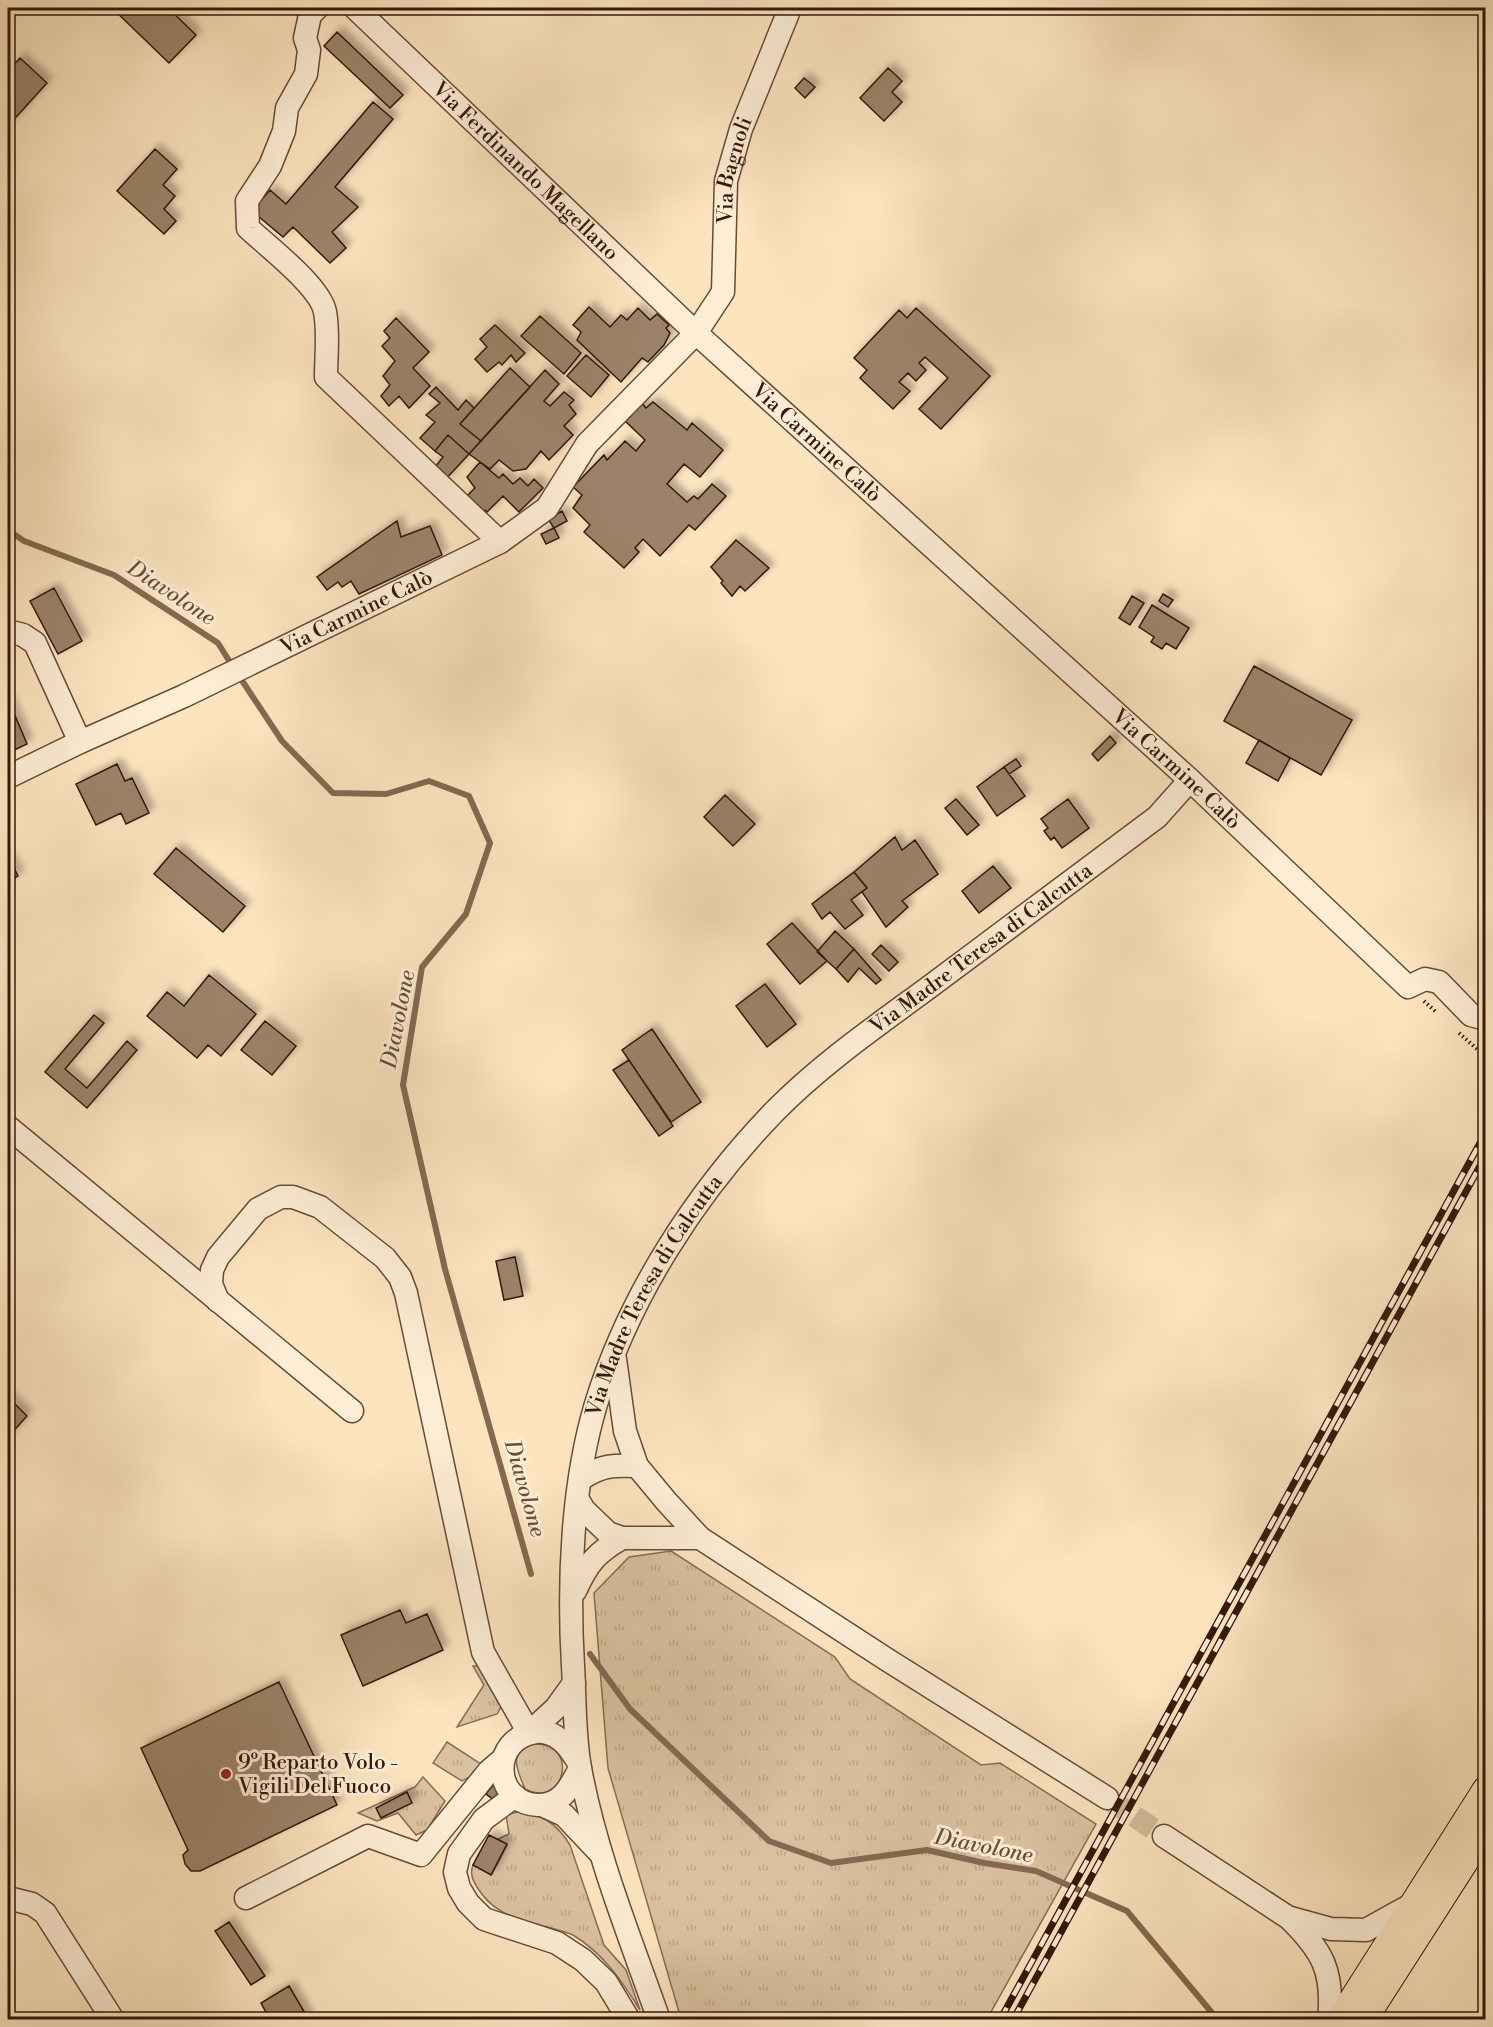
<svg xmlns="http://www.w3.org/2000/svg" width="1493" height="2027" viewBox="0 0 1493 2027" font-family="'Libre Bodoni',serif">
	<defs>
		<pattern id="grass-tufts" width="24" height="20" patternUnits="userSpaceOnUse" patternTransform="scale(1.5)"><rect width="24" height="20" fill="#dac1a0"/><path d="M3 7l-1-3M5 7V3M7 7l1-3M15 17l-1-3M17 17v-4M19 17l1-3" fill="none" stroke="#bca588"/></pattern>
		<filter id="shadow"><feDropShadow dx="5.5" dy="-5.5" stdDeviation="3" flood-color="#0004"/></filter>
	</defs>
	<rect width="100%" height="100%" fill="#fce4bf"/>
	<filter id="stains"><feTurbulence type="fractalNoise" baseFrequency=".00333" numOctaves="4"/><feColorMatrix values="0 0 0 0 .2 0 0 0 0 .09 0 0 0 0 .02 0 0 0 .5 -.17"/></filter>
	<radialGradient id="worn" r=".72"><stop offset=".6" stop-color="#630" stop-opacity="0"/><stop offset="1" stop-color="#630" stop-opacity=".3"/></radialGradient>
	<!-- grass -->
	<path fill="url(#grass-tufts)" stroke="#886c54" stroke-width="1.5" d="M 671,1551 L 835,1657 L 850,1679 L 981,1765 L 1000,1763 L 1096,1824 L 987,2019 L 681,2019 L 608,1768 L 594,1593 L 629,1557 Z
		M 473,1666 L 478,1666 L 501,1707 L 497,1714 L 457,1727 L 484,1685 Z
		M 447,1742 L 481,1764 L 479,1772 L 462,1781 L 433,1763 Z
		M 534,1744 C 581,1743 564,1810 525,1789 C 517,1769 507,1753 534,1744 Z
		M 423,1777 L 445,1801 L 427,1830 L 416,1835 L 398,1813 L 377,1821 L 358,1813 L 415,1787 Z
		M 517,1812 C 542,1813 557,1824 570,1845 L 604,1945 L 626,1970 L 640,2010 C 622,1981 603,1953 573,1935 C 566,1932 558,1930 551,1928 C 521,1919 494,1916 477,1887 C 472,1879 470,1873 473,1865 L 492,1874 L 507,1845 L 498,1839 L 509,1834 L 506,1815 Z"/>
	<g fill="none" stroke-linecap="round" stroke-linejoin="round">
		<!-- stream -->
		<path stroke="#846951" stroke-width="6" d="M 8,530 L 24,541 L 114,575 L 218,643 L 233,667
			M 239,676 L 282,741 L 333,793 L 386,794 L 429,781 L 469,796 L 490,843 L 466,914 L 422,967 L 403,1085 L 445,1269 L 531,1574
			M 590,1654 L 630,1709 L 769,1841 L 831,1863 L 927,1850 L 984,1863 L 1036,1871 L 1127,1911 L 1218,2020"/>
	</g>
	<!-- building -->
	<path fill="#9c8268" stroke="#351809" stroke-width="1.5" filter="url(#shadow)" d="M 112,8 L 168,8 L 196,35 L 169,63 Z
		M 337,32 L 403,95 L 390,108 L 324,46 Z
		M 20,58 L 47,83 L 8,126 L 8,71 Z
		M 888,68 L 902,81 L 892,92 L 902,102 L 884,121 L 860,98 Z
		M 804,78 L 815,87 L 805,98 L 795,88 Z
		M 373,102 L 393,119 L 335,187 L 358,207 L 332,232 L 346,248 L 330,263 L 293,227 L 283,237 L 252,211 L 270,190 L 286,204 Z
		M 155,149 L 177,169 L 163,185 L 175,196 L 164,209 L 176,221 L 164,234 L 117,191 Z
		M 589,307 L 610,327 L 621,315 L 627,320 L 638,308 L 650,320 L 657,314 L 669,325 L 666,328 L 670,333 L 664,345 L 648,362 L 642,358 L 621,382 L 577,340 L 581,332 L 573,325 Z
		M 916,308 L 990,376 L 941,429 L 919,409 L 948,378 L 925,357 L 919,363 L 926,370 L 916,381 L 908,373 L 899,382 L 910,391 L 893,409 L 860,378 L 867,370 L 854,358 L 899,310 L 907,318 Z
		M 540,316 L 581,353 L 564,374 L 521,336 Z
		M 396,318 L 429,352 L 413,368 L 430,386 L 409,408 L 399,396 L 389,406 L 381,396 L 390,385 L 383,376 L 395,361 L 382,346 L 390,338 L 384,331 Z
		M 495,325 L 525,353 L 516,362 L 511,355 L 502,365 L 499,362 L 487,372 L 475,359 L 487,347 L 480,339 Z
		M 586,355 L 609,375 L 591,397 L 567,376 Z
		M 510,368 L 530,387 L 481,441 L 460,424 Z
		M 545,370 L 559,384 L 544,401 L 550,406 L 564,392 L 574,400 L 569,405 L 576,414 L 564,426 L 573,435 L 549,460 L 541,451 L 526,469 L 513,471 L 499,460 L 490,469 L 469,454 Z
		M 436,387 L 458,410 L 466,400 L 474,408 L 460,424 L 481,441 L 469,454 L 448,435 L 435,451 L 420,438 L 435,422 L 426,415 L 440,403 L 429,394 Z
		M 641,402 L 646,408 L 653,402 L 687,430 L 692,423 L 723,450 L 700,477 L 684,464 L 667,484 L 687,502 L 694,496 L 698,499 L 712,484 L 726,496 L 695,530 L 689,525 L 660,556 L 643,539 L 635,548 L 639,552 L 624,568 L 584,532 L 590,525 L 573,508 L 582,495 L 573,487 L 604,455 L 607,460 L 625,441 L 636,451 L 645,440 L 624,420 Z
		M 448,435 L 469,454 L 444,481 L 432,471 L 443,457 L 435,451 Z
		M 480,462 L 499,478 L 503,474 L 513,484 L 520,478 L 528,486 L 534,479 L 543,488 L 519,512 L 503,496 L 487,512 L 485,510 L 481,514 L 464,499 L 475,488 L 467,477 Z
		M 562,511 L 567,521 L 554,528 L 548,519 Z
		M 397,521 L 401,537 L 430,526 L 442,555 L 359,594 L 351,581 L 342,587 L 338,582 L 327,590 L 317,577 Z
		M 554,528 L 559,538 L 546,544 L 541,534 Z
		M 736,540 L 769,568 L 745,591 L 740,586 L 732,596 L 721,583 L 723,581 L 711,567 Z
		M 54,588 L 82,641 L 58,654 L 30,601 Z
		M 1163,594 L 1173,600 L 1168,607 L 1159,601 Z
		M 1132,596 L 1144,603 L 1130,625 L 1119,618 Z
		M 1152,605 L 1189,628 L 1176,649 L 1166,643 L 1162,649 L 1151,642 L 1154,637 L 1139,627 Z
		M 1254,666 L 1352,720 L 1321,775 L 1224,721 Z
		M 8,699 L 27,744 L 8,753 Z
		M 1110,736 L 1116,743 L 1098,761 L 1092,754 Z
		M 1259,740 L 1290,758 L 1278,781 L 1246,763 Z
		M 1016,759 L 1021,766 L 1009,774 L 1004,767 Z
		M 117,764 L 125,781 L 132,778 L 149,813 L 126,824 L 121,813 L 96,825 L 76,784 Z
		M 1004,767 L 1025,796 L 997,816 L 977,787 Z
		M 725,795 L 755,824 L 733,846 L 704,817 Z
		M 956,799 L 979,825 L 967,835 L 945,808 Z
		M 1068,799 L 1089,828 L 1062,848 L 1054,837 L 1051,840 L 1044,831 L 1048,828 L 1041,819 Z
		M 895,837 L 902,850 L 915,840 L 938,874 L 902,901 L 908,907 L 886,927 L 862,892 L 867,888 L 854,872 Z
		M 176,848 L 245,906 L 223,932 L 154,874 Z
		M 8,856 L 18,876 L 8,882 Z
		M 993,866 L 1011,888 L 979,913 L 962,891 Z
		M 854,872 L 867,888 L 851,900 L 863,915 L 845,929 L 830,912 L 822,919 L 812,904 Z
		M 792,923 L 827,961 L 800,984 L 767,944 Z
		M 835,931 L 854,949 L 836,969 L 817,952 Z
		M 881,945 L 898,962 L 889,971 L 872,954 Z
		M 854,949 L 881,980 L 876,984 L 859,968 L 848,982 L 836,969 Z
		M 209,975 L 256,1014 L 221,1056 L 208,1045 L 197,1058 L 147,1016 L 167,992 L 184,1006 Z
		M 765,984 L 796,1024 L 767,1047 L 736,1006 Z
		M 94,1015 L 104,1023 L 65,1069 L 87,1088 L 127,1041 L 137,1050 L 87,1108 L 45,1072 Z
		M 265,1021 L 296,1046 L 272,1075 L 241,1050 Z
		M 652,1029 L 701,1102 L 671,1122 L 622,1050 Z
		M 629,1060 L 673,1126 L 659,1136 L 613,1070 Z
		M 515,1257 L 523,1296 L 504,1300 L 496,1261 Z
		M 8,1397 L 27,1416 L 8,1437 Z
		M 400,1610 L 406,1623 L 427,1614 L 443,1650 L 363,1686 L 341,1635 Z
		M 279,1682 L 337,1805 L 200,1871 L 191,1871 L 185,1864 L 183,1855 L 188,1850 L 141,1748 Z
		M 494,1784 L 502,1790 L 494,1800 L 486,1794 Z
		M 407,1792 L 412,1803 L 381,1818 L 376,1808 Z
		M 489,1835 L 507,1844 L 491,1875 L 473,1865 Z
		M 229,1922 L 265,1976 L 251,1985 L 215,1931 Z
		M 289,1986 L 309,2020 L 270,2020 L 261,2003 Z"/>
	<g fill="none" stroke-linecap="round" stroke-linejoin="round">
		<!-- minor-tunnel -->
		<path stroke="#d4bb9b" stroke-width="22" stroke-dasharray="22 11" stroke-linecap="butt" d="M 1107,1798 L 1164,1836"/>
		<defs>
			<g id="minor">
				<path d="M 317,8 L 310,15 L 305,38 L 309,50 L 306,74 L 287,108 L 284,131 L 270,166 L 247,201 L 248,228 C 267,246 321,287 325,312 C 329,332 326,356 326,377 L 500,542"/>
				<path id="s1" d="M 355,8 L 696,333 L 1190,780 L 1408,987 L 1425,979 L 1439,982 L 1471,1015 L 1486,1019"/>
				<path id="s2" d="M 8,631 L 23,635 L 35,643 L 80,742 L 184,696 L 500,542 L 547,508 L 587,444 L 696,333 L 723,292 L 726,181 L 741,129 L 790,8"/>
				<path d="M 8,777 L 80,742"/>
				<path d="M 8,1127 L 352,1411"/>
				<path d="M 218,1301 L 211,1284 L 212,1270 L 218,1257 L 258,1209 L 281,1197 L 293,1197 L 320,1207 L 385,1258 L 400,1277 L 406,1293 L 483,1652 L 529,1733 L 556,1708 L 574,1683"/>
				<path d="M 615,1359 L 625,1431 L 637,1466 L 666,1501 L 700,1538 L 886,1659 L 1107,1798"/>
				<path d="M 581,1479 C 601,1465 614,1465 637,1466"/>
				<path d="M 578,1500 L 584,1510 L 608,1533 L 622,1538 L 700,1538"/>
				<path d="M 575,1591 C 588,1563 596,1553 622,1538"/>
				<path d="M 579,1763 C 574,1756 569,1746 562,1741 C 555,1735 546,1731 536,1732 C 490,1738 492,1803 538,1805 C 561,1806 571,1786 580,1768"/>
				<path d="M 515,1796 L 484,1819 L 459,1854 L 455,1872 L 459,1888 L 468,1903 L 484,1919 L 557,1943 L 583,1960 L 606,1982 L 629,2020"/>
				<path d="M 542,1805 L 564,1815 L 598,1851"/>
				<path d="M 1164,1836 L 1289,1918 C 1323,1951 1334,1972 1329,2020"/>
				<path d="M 8,1898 L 32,1904 L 45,1913 L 113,2020"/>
				<path d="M 246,1898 L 368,1836 L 421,1855 L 489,1771 L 503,1759"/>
				<path d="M 1291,1918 L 1331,1929 L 1366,1930 L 1413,1904"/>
				<path id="s3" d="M 659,2020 C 630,1937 596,1855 580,1768 C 574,1735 575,1700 573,1666 C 568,1582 572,1484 596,1404 C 629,1296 696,1193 774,1112 C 820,1065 875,1027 928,988 C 1004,931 1081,874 1157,817 L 1190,780"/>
			</g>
			<path id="major" d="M 1340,2020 L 1486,1790
				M 1363,2020 L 1486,1828"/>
		</defs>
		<!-- minor casing -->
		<use href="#minor" stroke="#674b36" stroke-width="25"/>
		<!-- major casing -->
		<use href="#major" stroke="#351809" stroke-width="29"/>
		<!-- path -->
		<path stroke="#351809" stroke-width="4" stroke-dasharray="1.5 3" stroke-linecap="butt" d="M 1424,1001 L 1436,1012
			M 1459,1033 L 1486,1057"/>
		<!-- minor -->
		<use href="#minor" stroke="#fdedd5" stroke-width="22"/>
		<!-- major -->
		<use href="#major" stroke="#fce4bf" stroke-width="27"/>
		<defs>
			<path id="rail" d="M 1000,2020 L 1486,1132
				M 1013,2020 L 1486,1155"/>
		</defs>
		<!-- rail casing -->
		<use href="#rail" stroke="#351809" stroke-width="7"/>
		<!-- rail -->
		<use href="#rail" stroke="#fdedd5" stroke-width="4.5" stroke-dasharray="14" stroke-linecap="butt"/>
	</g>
	<!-- markers -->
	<circle fill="#8f2418" stroke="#fdedd5" stroke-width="2" cx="226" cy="1774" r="6"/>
	<g text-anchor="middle" stroke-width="6" stroke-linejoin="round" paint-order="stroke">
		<!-- street labels -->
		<g font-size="21" fill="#351809" stroke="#fdedd5">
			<text dy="7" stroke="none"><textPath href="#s1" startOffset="236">Via Ferdinando Magellano</textPath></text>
			<text dy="7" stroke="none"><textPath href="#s2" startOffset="1065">Via Bagnoli</textPath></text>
			<text dy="7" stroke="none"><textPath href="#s1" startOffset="634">Via Carmine Calò</textPath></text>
			<text dy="7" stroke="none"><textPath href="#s2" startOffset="444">Via Carmine Calò</textPath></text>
			<text dy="7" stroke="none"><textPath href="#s1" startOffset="1120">Via Carmine Calò</textPath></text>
			<text dy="7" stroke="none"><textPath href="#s3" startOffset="1240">Via Madre Teresa di Calcutta</textPath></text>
			<text dy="7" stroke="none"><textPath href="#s3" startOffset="754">Via Madre Teresa di Calcutta</textPath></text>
		</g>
		<!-- poi labels -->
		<g font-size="21" fill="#351809" stroke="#fdedd5" text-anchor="start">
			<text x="238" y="1769">9º Reparto Volo -<tspan x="238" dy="24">Vigili Del Fuoco</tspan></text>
		</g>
		<!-- water labels -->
		<g font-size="22" font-style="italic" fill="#694e39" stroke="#fdedd5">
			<text transform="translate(172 592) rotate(33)" y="8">Diavolone</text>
			<text transform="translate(397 1019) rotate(-79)" y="8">Diavolone</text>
			<text transform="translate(526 1488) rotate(74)" y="8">Diavolone</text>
			<text transform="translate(984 1845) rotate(11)" y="8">Diavolone</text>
		</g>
	</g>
	<!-- margin -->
	<rect width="1493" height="2027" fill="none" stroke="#fce4bf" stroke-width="30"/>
	<rect x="9" y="9" width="1475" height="2009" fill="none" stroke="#351809" stroke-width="3"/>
	<rect x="15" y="15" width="1463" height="1997" fill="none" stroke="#351809" stroke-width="1.5"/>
	<rect width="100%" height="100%" filter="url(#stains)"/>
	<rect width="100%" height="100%" fill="url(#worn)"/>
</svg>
